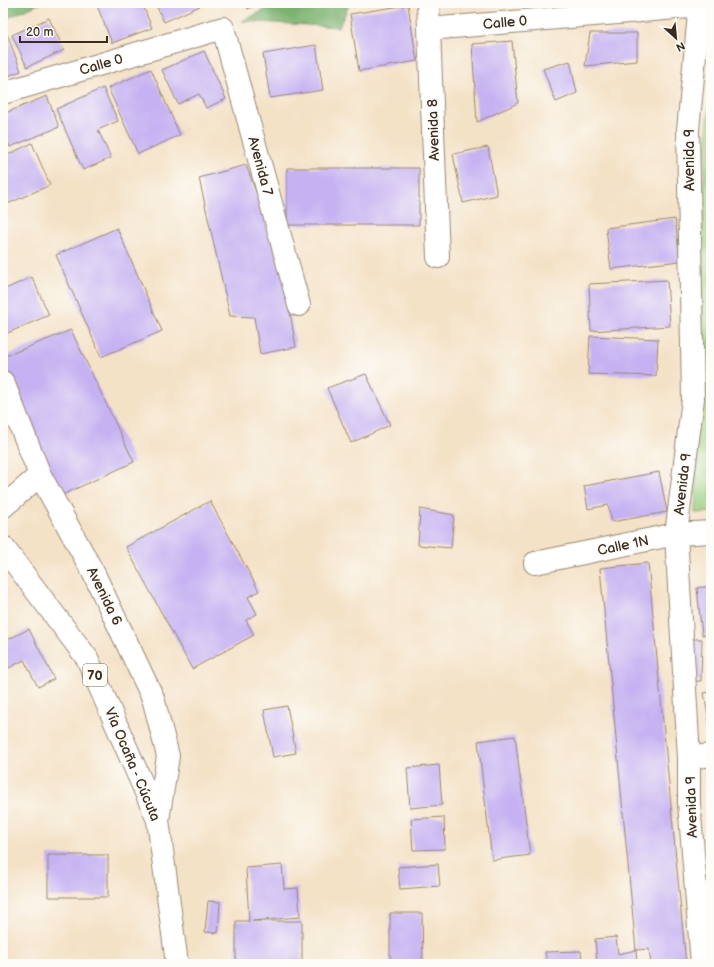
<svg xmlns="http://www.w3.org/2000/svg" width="714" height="967" viewBox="0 0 714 967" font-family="'Balsamiq Sans',sans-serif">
	<rect width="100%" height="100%" fill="#fdfcf7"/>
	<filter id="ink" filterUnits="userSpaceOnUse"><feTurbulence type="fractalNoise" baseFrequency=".025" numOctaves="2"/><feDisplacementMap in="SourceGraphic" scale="8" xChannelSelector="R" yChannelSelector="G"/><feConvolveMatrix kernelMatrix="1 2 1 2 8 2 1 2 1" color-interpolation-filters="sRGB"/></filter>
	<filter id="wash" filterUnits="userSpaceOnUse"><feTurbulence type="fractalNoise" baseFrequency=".012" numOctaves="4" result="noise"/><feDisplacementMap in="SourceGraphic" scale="16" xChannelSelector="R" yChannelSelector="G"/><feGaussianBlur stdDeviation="0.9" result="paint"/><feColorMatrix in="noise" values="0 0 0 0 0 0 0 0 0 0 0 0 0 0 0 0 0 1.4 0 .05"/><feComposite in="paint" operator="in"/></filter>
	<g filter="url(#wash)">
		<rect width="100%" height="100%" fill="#f4e2c7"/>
		<!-- green -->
		<path fill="#9acf81" stroke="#6a7c50" d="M 711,69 L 711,512 L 695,513 L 704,179 Z"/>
		<!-- forest -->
		<path fill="#7bb26f" stroke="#5b6e46" d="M 3,3 L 41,3 L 3,20 Z
			M 279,3 L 350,3 L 339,27 L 242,21 Z"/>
		<g id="blocks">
			<!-- building -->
			<path fill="#c6b2f2" d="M 96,3 L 142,3 L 152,28 L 112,43 Z
				M 155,3 L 199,3 L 200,6 L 164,22 Z
				M 245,3 L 260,3 L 248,9 Z
				M 408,5 L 417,61 L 359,71 L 350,14 Z
				M 49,18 L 64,50 L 27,67 L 12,35 Z
				M 590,33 L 637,33 L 637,61 L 585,66 Z
				M 7,34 L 21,71 L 3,78 L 3,35 Z
				M 512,41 L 518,103 L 477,122 L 472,44 Z
				M 316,45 L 323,90 L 270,98 L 263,54 Z
				M 204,51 L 226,99 L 206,108 L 199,94 L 178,104 L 162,70 Z
				M 570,61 L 577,93 L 556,102 L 543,69 Z
				M 151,69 L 180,135 L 138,154 L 108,88 Z
				M 103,88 L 118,121 L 98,130 L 111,158 L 83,170 L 56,109 Z
				M 47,96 L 59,127 L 10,147 L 3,129 L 3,114 Z
				M 32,143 L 50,185 L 3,206 L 3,157 Z
				M 488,147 L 497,195 L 463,203 L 453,154 Z
				M 246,165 L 280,256 L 296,347 L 260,354 L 254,317 L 230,316 L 199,178 Z
				M 287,168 L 419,168 L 419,225 L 287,225 Z
				M 675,219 L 680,261 L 611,269 L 606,228 Z
				M 117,228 L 162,331 L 101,357 L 56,255 Z
				M 32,277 L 49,315 L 3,335 L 3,290 Z
				M 667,280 L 670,326 L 591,331 L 589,284 Z
				M 71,330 L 134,462 L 60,496 L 3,363 L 3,357 Z
				M 590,336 L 658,339 L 656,376 L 588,374 Z
				M 366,374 L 390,425 L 351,443 L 327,388 Z
				M 659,472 L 667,512 L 612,522 L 608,505 L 588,509 L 584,486 Z
				M 210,501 L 259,591 L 248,597 L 257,614 L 246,620 L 254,635 L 192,669 L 126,547 Z
				M 420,509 L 454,515 L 451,548 L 418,545 Z
				M 648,563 L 686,964 L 651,964 L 649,949 L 636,950 L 600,568 Z
				M 711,586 L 711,634 L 702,635 L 697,588 Z
				M 29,629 L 54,679 L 38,687 L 24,660 L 3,671 L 3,642 Z
				M 690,639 L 702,639 L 701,681 L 690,681 Z
				M 711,692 L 711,727 L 710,727 L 704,693 Z
				M 287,706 L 296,753 L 273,757 L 264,710 Z
				M 515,736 L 530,855 L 492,860 L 478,741 Z
				M 439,765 L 442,805 L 410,808 L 407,768 Z
				M 444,817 L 445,849 L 413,850 L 411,819 Z
				M 48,855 L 108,855 L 108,897 L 48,897 Z
				M 438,864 L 440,886 L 400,889 L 398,867 Z
				M 282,865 L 284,889 L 298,888 L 300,917 L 252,921 L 302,921 L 302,962 L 236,963 L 236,921 L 249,921 L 246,868 Z
				M 208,901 L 220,902 L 218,933 L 205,932 Z
				M 390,913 L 422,913 L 423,964 L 390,964 Z
				M 616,937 L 618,954 L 636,950 L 637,964 L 597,964 L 595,939 Z
				M 581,951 L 582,964 L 547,964 L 545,952 Z
				M 496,960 L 497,964 L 475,964 L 474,962 Z"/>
		</g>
	</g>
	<g filter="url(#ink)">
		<use href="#blocks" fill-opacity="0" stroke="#988672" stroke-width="1"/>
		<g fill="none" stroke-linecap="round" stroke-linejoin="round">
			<defs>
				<path id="minor" d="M 428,3 L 438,257
					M 700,3 L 688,130 L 693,399 L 676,534 L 689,758 L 689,803 L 702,964
					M 429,29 L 700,6
					M 3,93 L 223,28 L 299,305
					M 3,382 L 40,475 L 94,574 L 153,698 L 168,756 L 158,820
					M 3,507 L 40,475
					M 535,563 L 676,534 L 711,532
					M 689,758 L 711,755"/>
				<path id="primary" d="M 3,547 L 87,658 L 158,820 L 177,964"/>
			</defs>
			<!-- minor casing -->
			<use href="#minor" stroke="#988672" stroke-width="24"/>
			<!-- primary casing -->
			<use href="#primary" stroke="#988672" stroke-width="24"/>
			<!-- minor -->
			<use href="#minor" stroke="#fff" stroke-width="22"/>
			<!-- primary -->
			<use href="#primary" stroke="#fff" stroke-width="22"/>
		</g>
	</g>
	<g text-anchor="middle" stroke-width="3" stroke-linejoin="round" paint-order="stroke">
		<!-- shield labels -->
		<rect fill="#fdfcf7" stroke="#75695f" stroke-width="1" x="83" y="664" width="24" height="22" rx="3"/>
		<g font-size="13" font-weight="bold" fill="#3b2a1e">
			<text x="95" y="680">70</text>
		</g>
		<!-- street labels -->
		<g font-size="14" fill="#3b2a1e" stroke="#fdfcf7">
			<text transform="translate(505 22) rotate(-5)" y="5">Calle 0</text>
			<text transform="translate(101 64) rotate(-16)" y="5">Calle 0</text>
			<text transform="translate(433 130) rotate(-92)" y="5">Avenida 8</text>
			<text transform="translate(689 160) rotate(-90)" y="5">Avenida 9</text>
			<text transform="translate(261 166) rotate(75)" y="5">Avenida 7</text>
			<text transform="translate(682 484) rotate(-83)" y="5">Avenida 9</text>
			<text transform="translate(623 545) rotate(-12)" y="5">Calle 1N</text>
			<text transform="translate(105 596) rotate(64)" y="5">Avenida 6</text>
			<text transform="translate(133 764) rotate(67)" y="5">Vía Ocaña - Cúcuta</text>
			<text transform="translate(691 807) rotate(-92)" y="5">Avenida 9</text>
		</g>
	</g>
	<!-- margin -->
	<rect width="714" height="967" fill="none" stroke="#fdfcf7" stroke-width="16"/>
	<!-- north arrow -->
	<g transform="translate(676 38) rotate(153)" stroke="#fdfcf7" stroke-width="3" paint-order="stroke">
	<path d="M0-3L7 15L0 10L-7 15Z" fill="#3b2a1e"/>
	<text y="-6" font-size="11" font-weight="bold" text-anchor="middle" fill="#3b2a1e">N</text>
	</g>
	<!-- scale -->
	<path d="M20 36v6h87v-6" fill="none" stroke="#3b2a1e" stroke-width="2"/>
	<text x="26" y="36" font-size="12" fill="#3b2a1e" stroke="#fdfcf7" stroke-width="3" paint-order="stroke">20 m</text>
</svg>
